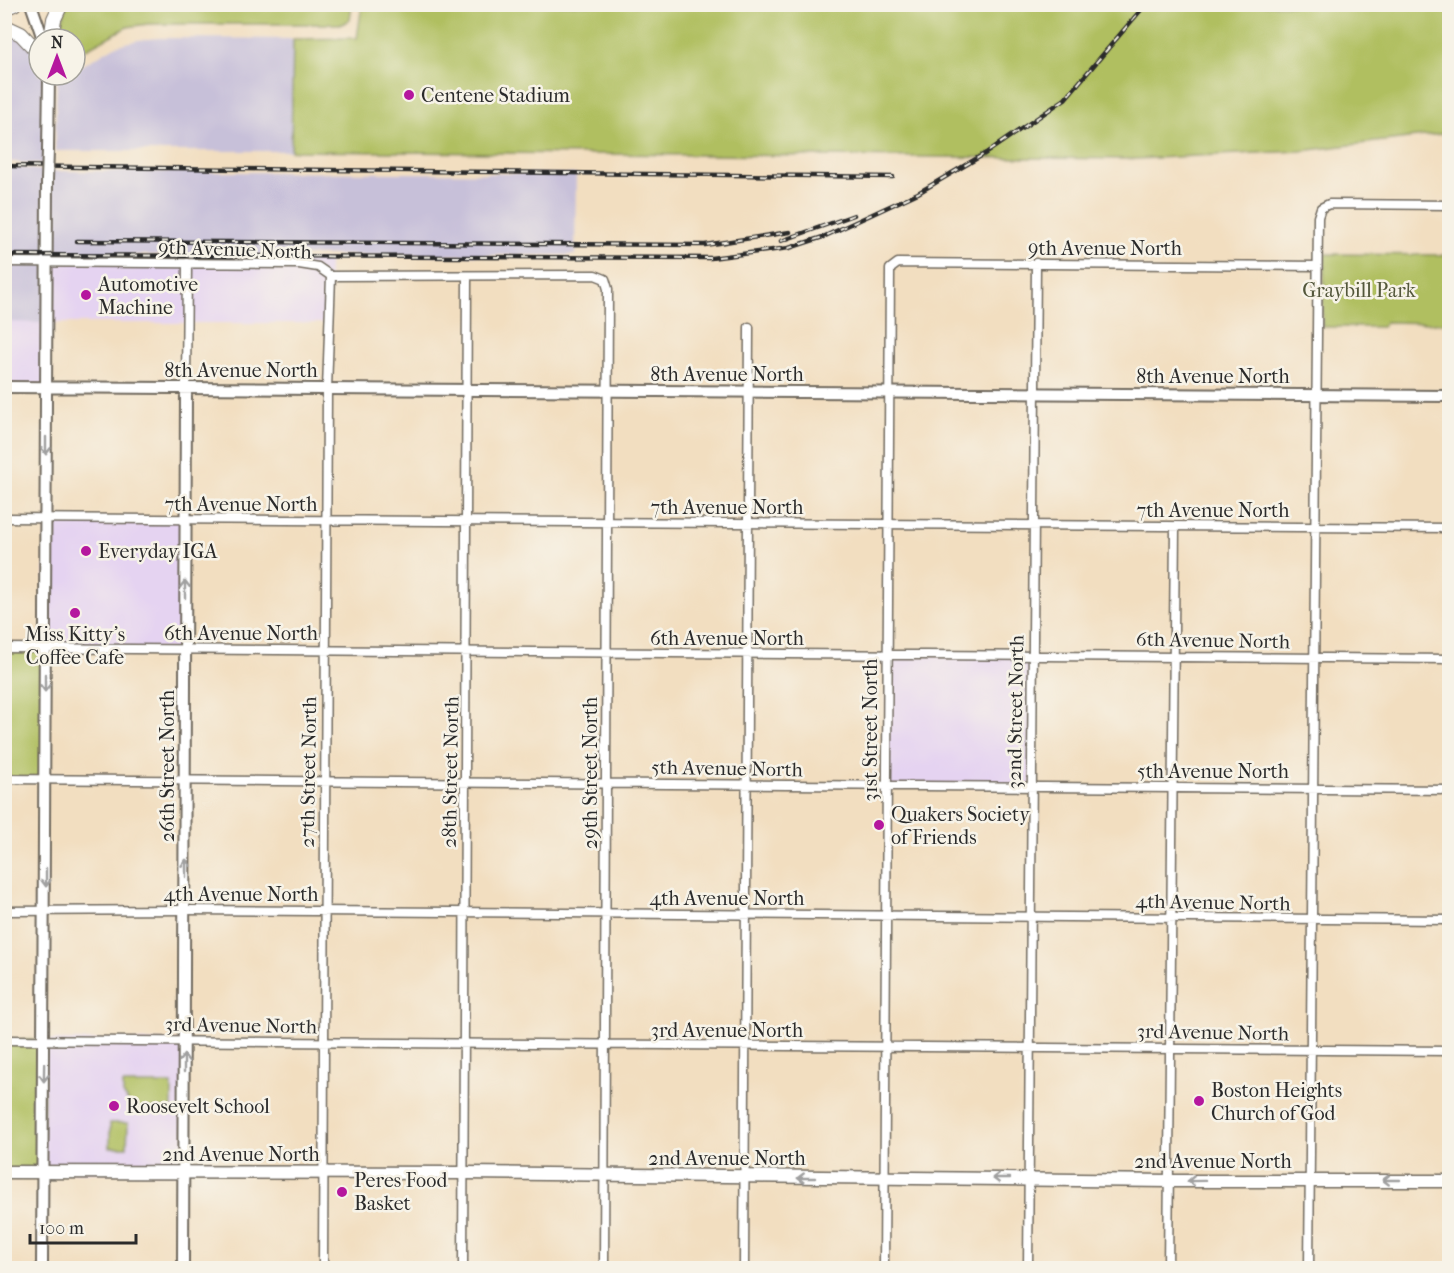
<svg xmlns="http://www.w3.org/2000/svg" width="1454" height="1273" viewBox="0 0 1454 1273" font-family="'IM FELL French Canon',serif">
	<rect width="100%" height="100%" fill="#f7f3e8"/>
	<filter id="ink" filterUnits="userSpaceOnUse"><feTurbulence type="fractalNoise" baseFrequency=".0167" numOctaves="2"/><feDisplacementMap in="SourceGraphic" scale="12" xChannelSelector="R" yChannelSelector="G"/><feConvolveMatrix kernelMatrix="1 2 1 2 8 2 1 2 1" color-interpolation-filters="sRGB"/></filter>
	<filter id="wash" filterUnits="userSpaceOnUse"><feTurbulence type="fractalNoise" baseFrequency=".008" numOctaves="4" result="noise"/><feDisplacementMap in="SourceGraphic" scale="24" xChannelSelector="R" yChannelSelector="G"/><feGaussianBlur stdDeviation="1.35" result="paint"/><feColorMatrix in="noise" values="0 0 0 0 0 0 0 0 0 0 0 0 0 0 0 0 0 1.4 0 .05"/><feComposite in="paint" operator="in"/></filter>
	<g filter="url(#wash)">
		<rect width="100%" height="100%" fill="#f2dec0"/>
		<!-- built -->
		<path fill="#e5d3f1" d="M 329,260 L 328,323 L 47,323 L 46,387 L 5,387 L 5,322 L 46,322 L 47,262 Z
			M 45,519 L 185,519 L 185,650 L 45,648 Z
			M 887,655 L 1033,655 L 1031,787 L 886,786 Z
			M 44,1040 L 184,1041 L 184,1173 L 43,1172 Z"/>
		<!-- industrial -->
		<path fill="#c7c0d9" d="M 4,26 L 39,53 L 39,75 L 49,75 L 48,165 L 5,161 Z
			M 158,38 L 293,39 L 291,151 L 55,151 L 57,75 L 75,75 L 75,70 L 115,46 L 138,40 Z
			M 4,166 L 48,171 L 576,174 L 575,255 L 47,255 L 47,323 L 5,322 Z"/>
		<!-- green -->
		<path fill="#b0bf61" stroke="#6e7546" stroke-width="1.5" d="M 67,5 L 352,5 L 350,20 L 342,24 L 148,24 L 127,27 L 75,55 L 75,39 L 56,39 Z
			M 362,5 L 1449,5 L 1449,133 L 1301,151 L 1135,159 L 291,151 L 293,39 L 357,38 Z
			M 1325,254 L 1449,255 L 1449,328 L 1444,323 L 1385,322 L 1383,327 L 1322,327 Z
			M 5,648 L 45,648 L 45,779 L 5,779 Z
			M 5,1040 L 44,1040 L 43,1172 L 5,1172 Z
			M 123,1084 L 172,1084 L 172,1108 L 133,1108 L 123,1094 Z
			M 110,1123 L 128,1123 L 127,1147 L 110,1147 Z"/>
	</g>
	<g filter="url(#ink)">
		<g fill="none" stroke-linecap="round" stroke-linejoin="round">
			<defs>
				<path id="minor" d="M 4,262 L 299,264 L 318,267 L 331,276 L 595,275 L 605,279 L 608,289 L 604,1268
					M 186,388 L 187,263
					M 4,518 L 1450,528
					M 4,648 L 1450,659
					M 4,779 L 1450,790
					M 4,911 L 185,910 L 1450,920
					M 4,1040 L 1450,1051
					M 323,1268 L 327,389 L 331,276
					M 463,1268 L 467,276
					M 744,1268 L 749,327
					M 884,1268 L 890,269 L 898,263 L 1317,266
					M 1028,1268 L 1036,263
					M 1168,1268 L 1175,527
					M 1309,1268 L 1318,217 L 1321,208 L 1329,204 L 1450,205
					M 1449,1268 L 1450,1206"/>
				<path id="tertiary" d="M 31,4 L 43,39
					M 48,150 L 49,75
					M 4,387 L 1450,396
					M 42,1268 L 47,180
					M 183,1268 L 186,388"/>
				<path id="secondary" d="M 4,1172 L 464,1173 L 1170,1181 L 1450,1181"/>
				<path id="primary" d="M 4,8 L 14,4
					M 4,26 L 21,34 L 39,53
					M 51,39 L 54,19 L 61,4"/>
			</defs>
			<!-- minor casing -->
			<use href="#minor" stroke="#716a5f" stroke-width="11"/>
			<!-- tertiary casing -->
			<use href="#tertiary" stroke="#716a5f" stroke-width="14"/>
			<!-- secondary casing -->
			<use href="#secondary" stroke="#716a5f" stroke-width="15"/>
			<!-- primary casing -->
			<use href="#primary" stroke="#716a5f" stroke-width="16"/>
			<!-- minor -->
			<use href="#minor" stroke="#fff" stroke-width="8"/>
			<!-- tertiary -->
			<use href="#tertiary" stroke="#fff" stroke-width="10"/>
			<!-- secondary -->
			<use href="#secondary" stroke="#fff" stroke-width="12"/>
			<!-- primary -->
			<use href="#primary" stroke="#fff" stroke-width="14"/>
			<defs>
				<path id="rail" d="M 4,166 L 893,177
					M 77,241 L 705,245 L 790,232
					M 781,241 L 854,215
					M 4,255 L 711,258 L 789,248 L 823,237 L 918,193 L 986,153 L 1065,99 L 1146,4"/>
			</defs>
			<!-- rail casing -->
			<use href="#rail" stroke="#2b2b2b" stroke-width="4.5"/>
			<!-- rail -->
			<use href="#rail" stroke="#f7f3e8" stroke-width="2" stroke-dasharray="7" stroke-linecap="butt"/>
			<defs>
				<path id="tertiary-bridge" d="M 47,180 L 48,150"/>
			</defs>
			<!-- tertiary-bridge casing -->
			<use href="#tertiary-bridge" stroke="#716a5f" stroke-width="14" stroke-linecap="butt"/>
			<!-- tertiary-bridge -->
			<use href="#tertiary-bridge" stroke="#fff" stroke-width="10"/>
		</g>
		<!-- one-way arrows -->
		<defs><path id="oneway-shaft" d="M-6 0H5M1.5-3L5.5 0L1.5 3" fill="none" stroke-width="1.6" stroke-linecap="round" stroke-linejoin="round" transform="scale(1.5)"/></defs>
		<g stroke="#a0a0a0">
			<use href="#oneway-shaft" transform="translate(46 446) rotate(90)"/>
			<use href="#oneway-shaft" transform="translate(185 589) rotate(-90)"/>
			<use href="#oneway-shaft" transform="translate(45 683) rotate(90)"/>
			<use href="#oneway-shaft" transform="translate(186 868) rotate(-90)"/>
			<use href="#oneway-shaft" transform="translate(46 878) rotate(90)"/>
			<use href="#oneway-shaft" transform="translate(184 1063) rotate(-90)"/>
			<use href="#oneway-shaft" transform="translate(44 1073) rotate(91)"/>
			<use href="#oneway-shaft" transform="translate(806 1178) rotate(-180)"/>
			<use href="#oneway-shaft" transform="translate(1001 1178) rotate(-180)"/>
			<use href="#oneway-shaft" transform="translate(1391 1180) rotate(-180)"/>
			<use href="#oneway-shaft" transform="translate(1196 1181) rotate(179)"/>
		</g>
	</g>
	<!-- markers -->
	<g fill="#b5179e" stroke="#f7f3e8" stroke-width="2">
		<circle cx="409" cy="95" r="6"/>
		<circle cx="86" cy="295" r="6"/>
		<circle cx="86" cy="551" r="6"/>
		<circle cx="75" cy="613" r="6"/>
		<circle cx="879" cy="825" r="6"/>
		<circle cx="1199" cy="1101" r="6"/>
		<circle cx="114" cy="1106" r="6"/>
		<circle cx="342" cy="1192" r="6"/>
	</g>
	<g text-anchor="middle" stroke-width="5" stroke-linejoin="round" paint-order="stroke">
		<!-- poi labels -->
		<g font-size="20" fill="#2b2b2b" stroke="#f7f3e8" text-anchor="start">
			<text x="421" y="102">Centene Stadium</text>
			<text x="98" y="291">Automotive<tspan x="98" dy="23">Machine</tspan></text>
			<text x="98" y="558">Everyday IGA</text>
			<text x="75" y="641" text-anchor="middle">Miss Kitty's<tspan x="75" dy="23">Coffee Cafe</tspan></text>
			<text x="891" y="821">Quakers Society<tspan x="891" dy="23">of Friends</tspan></text>
			<text x="1211" y="1097">Boston Heights<tspan x="1211" dy="23">Church of God</tspan></text>
			<text x="126" y="1113">Roosevelt School</text>
			<text x="354" y="1187">Peres Food<tspan x="354" dy="23">Basket</tspan></text>
		</g>
		<!-- street labels -->
		<g font-size="20" fill="#2b2b2b" stroke="#f7f3e8">
			<text x="1105" y="255">9th Avenue North</text>
			<text transform="translate(235 249) rotate(2)" y="7">9th Avenue North</text>
			<text x="241" y="377">8th Avenue North</text>
			<text x="727" y="381">8th Avenue North</text>
			<text x="1213" y="383">8th Avenue North</text>
			<text x="241" y="511">7th Avenue North</text>
			<text x="727" y="514">7th Avenue North</text>
			<text x="1213" y="517">7th Avenue North</text>
			<text x="241" y="640">6th Avenue North</text>
			<text x="727" y="645">6th Avenue North</text>
			<text transform="translate(1213 640) rotate(1)" y="7">6th Avenue North</text>
			<text transform="translate(1015 712) rotate(-89)" y="7">32nd Street North</text>
			<text transform="translate(870 730) rotate(-90)" y="7">31st Street North</text>
			<text transform="translate(167 766) rotate(-90)" y="7">26th Street North</text>
			<text transform="translate(727 768) rotate(1)" y="7">5th Avenue North</text>
			<text x="1213" y="778">5th Avenue North</text>
			<text transform="translate(308 772) rotate(-89)" y="7">27th Street North</text>
			<text transform="translate(450 772) rotate(-89)" y="7">28th Street North</text>
			<text transform="translate(590 773) rotate(-90)" y="7">29th Street North</text>
			<text x="241" y="901">4th Avenue North</text>
			<text x="727" y="905">4th Avenue North</text>
			<text transform="translate(1213 902) rotate(1)" y="7">4th Avenue North</text>
			<text transform="translate(241 1025) rotate(1)" y="7">3rd Avenue North</text>
			<text x="727" y="1037">3rd Avenue North</text>
			<text transform="translate(1213 1032) rotate(1)" y="7">3rd Avenue North</text>
			<text x="241" y="1161">2nd Avenue North</text>
			<text x="727" y="1165">2nd Avenue North</text>
			<text x="1213" y="1168">2nd Avenue North</text>
		</g>
		<!-- park labels -->
		<g font-size="20" fill="#53573b" stroke="#f7f3e8">
			<text x="1359" y="297">Graybill Park</text>
		</g>
	</g>
	<!-- margin -->
	<rect width="1454" height="1273" fill="none" stroke="#f7f3e8" stroke-width="24"/>
	<!-- north arrow -->
	<g transform="translate(57 57)"><circle r="28" fill="#f7f3e8" stroke="#a5a39c" stroke-width="1.5"/>
	<path d="M0-4.5L10 22L0 15L-10 22Z" fill="#b5179e"/>
	<text y="-9" font-size="16" font-weight="bold" text-anchor="middle" fill="#2b2b2b">N</text>
	</g>
	<!-- scale -->
	<path d="M30 1234v9h106v-9" fill="none" stroke="#2b2b2b" stroke-width="3"/>
	<text x="39" y="1234" font-size="18" fill="#2b2b2b" stroke="#f7f3e8" stroke-width="4.5" paint-order="stroke">100 m</text>
</svg>
